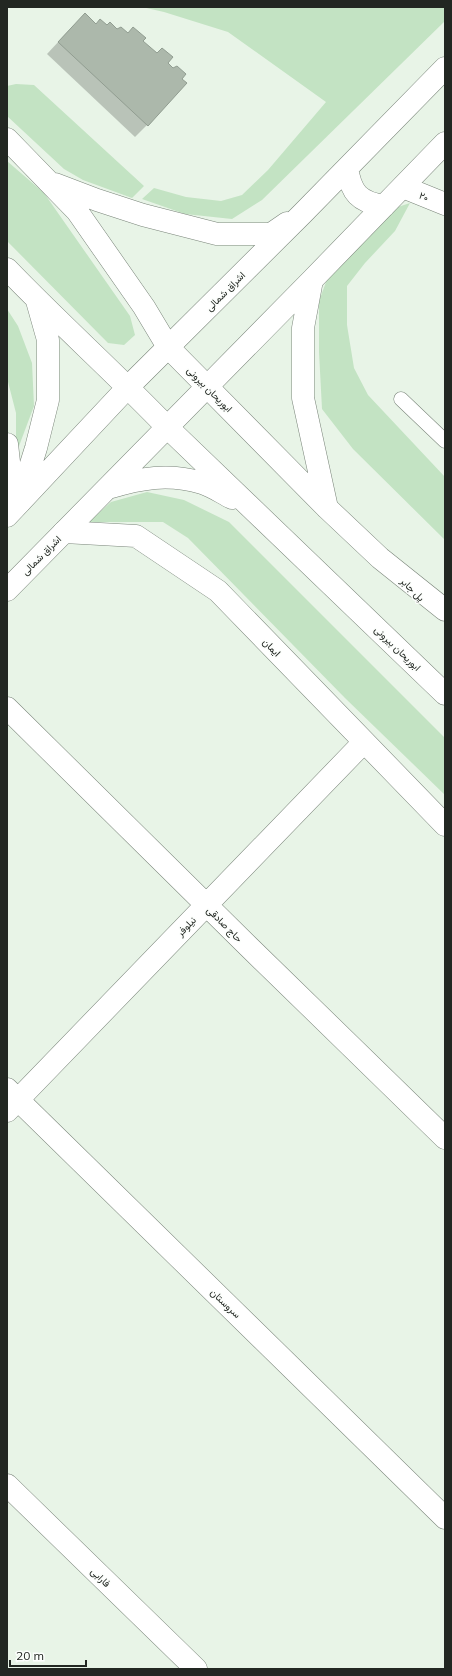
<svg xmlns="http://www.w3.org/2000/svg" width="452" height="1676" viewBox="0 0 452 1676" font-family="Mulish,Vazirmatn,sans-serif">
	<rect width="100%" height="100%" fill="#e8f4e7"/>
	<!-- green -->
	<path fill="#c3e3c3" d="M 142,7 L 445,7 L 445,21 L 262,200 L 232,219 L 185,214 L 142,199 L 154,188 L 186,197 L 221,201 L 242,195 L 268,170 L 326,102 L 228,32 L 164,12 Z
		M 16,84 L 34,85 L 144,186 L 132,198 L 83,180 L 64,169 L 7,116 L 7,86 Z
		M 7,161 L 44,193 L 130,316 L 135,335 L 124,345 L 108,343 L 7,241 Z
		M 410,203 L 395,231 L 365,263 L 347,286 L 347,325 L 354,368 L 368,395 L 445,477 L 445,540 L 353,449 L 322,409 L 319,352 L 319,301 L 329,274 L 395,208 Z
		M 7,309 L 18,326 L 32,363 L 34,406 L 16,454 L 16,413 L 7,378 Z
		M 147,492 L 184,500 L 229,522 L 445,738 L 445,795 L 345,698 L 188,538 L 163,522 L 89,522 L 111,502 Z"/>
	<!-- shadow -->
	<path fill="#0003" d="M 96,25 L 128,34 L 142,41 L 166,63 L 147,125 L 135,137 L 47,54 L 73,26 Z"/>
	<!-- building -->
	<path fill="#acb8ab" stroke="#919d91" d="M 85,13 L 96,24 L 100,19 L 107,25 L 110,22 L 117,29 L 121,27 L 128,33 L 133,27 L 146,38 L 143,41 L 157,53 L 162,48 L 173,57 L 168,63 L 173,68 L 177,66 L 186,74 L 182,79 L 187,83 L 148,126 L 58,42 Z"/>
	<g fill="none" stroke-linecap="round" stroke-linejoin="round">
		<defs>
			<path id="service" d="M 401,399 L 445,441"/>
			<path id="minor" d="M 403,187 L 445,204
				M 7,444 L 9,462 L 19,503
				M 64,532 L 136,536 L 218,591 L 445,825
				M 7,708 L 249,947 L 445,1138
				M 7,1089 L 445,1518
				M 7,1111 L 364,742
				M 7,1485 L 196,1669"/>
			<path id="secondary" d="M 7,139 L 77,211 L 144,307 L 168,347 L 327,508 L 380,558 L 445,610
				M 347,168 C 351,193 359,202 384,206
				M 55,184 L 97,200 L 143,215 L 217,234 L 271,234 L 287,223
				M 7,269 C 59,323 115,373 167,427 L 445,694
				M 312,280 L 303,328 L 303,398 L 327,508
				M 108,488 C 141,478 168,473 202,483 C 212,486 222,493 232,498
				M 20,499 L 36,448 L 48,400 L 48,340 L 37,301
				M 7,516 L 128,387 L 302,214 L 445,68
				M 7,590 L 312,280 L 445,143"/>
		</defs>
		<!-- service casing -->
		<use href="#service" stroke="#7a857a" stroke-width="15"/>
		<!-- minor casing -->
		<use href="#minor" stroke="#7a857a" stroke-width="23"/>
		<!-- secondary casing -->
		<use href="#secondary" stroke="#7a857a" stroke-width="23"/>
		<!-- service -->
		<use href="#service" stroke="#fff" stroke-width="14"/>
		<!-- minor -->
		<use href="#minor" stroke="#fff" stroke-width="22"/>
		<!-- secondary -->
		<use href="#secondary" stroke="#fff" stroke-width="22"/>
	</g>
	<g text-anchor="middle" stroke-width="3" stroke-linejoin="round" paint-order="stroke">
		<!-- street labels -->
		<g font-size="10" fill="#222722" stroke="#fcfefc">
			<text transform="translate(424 196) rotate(22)" y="4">۲۰</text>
			<text transform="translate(225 291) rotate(-45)" y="4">اشراق شمالی</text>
			<text transform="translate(210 389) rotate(45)" y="4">ابوریحان بیرونی</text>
			<text transform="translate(41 555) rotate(-45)" y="4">اشراق شمالی</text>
			<text transform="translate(413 589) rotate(44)" y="4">پل جابر</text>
			<text transform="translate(272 647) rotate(46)" y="4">ایمان</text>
			<text transform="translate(398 648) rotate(44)" y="4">ابوریحان بیرونی</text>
			<text transform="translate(225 924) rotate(45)" y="4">حاج صادقی</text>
			<text transform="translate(186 926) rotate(-46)" y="4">نیلوفر</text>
			<text transform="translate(226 1303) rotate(44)" y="4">سروستان</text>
			<text transform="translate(101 1577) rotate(44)" y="4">فارابی</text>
		</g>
	</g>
	<!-- border -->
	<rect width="452" height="1676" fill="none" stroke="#222722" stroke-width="16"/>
	<!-- scale -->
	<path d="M10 1660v6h76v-6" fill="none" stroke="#222722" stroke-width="2"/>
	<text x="16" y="1660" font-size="12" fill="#222722" stroke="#fcfefc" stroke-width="3" paint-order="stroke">20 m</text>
</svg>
